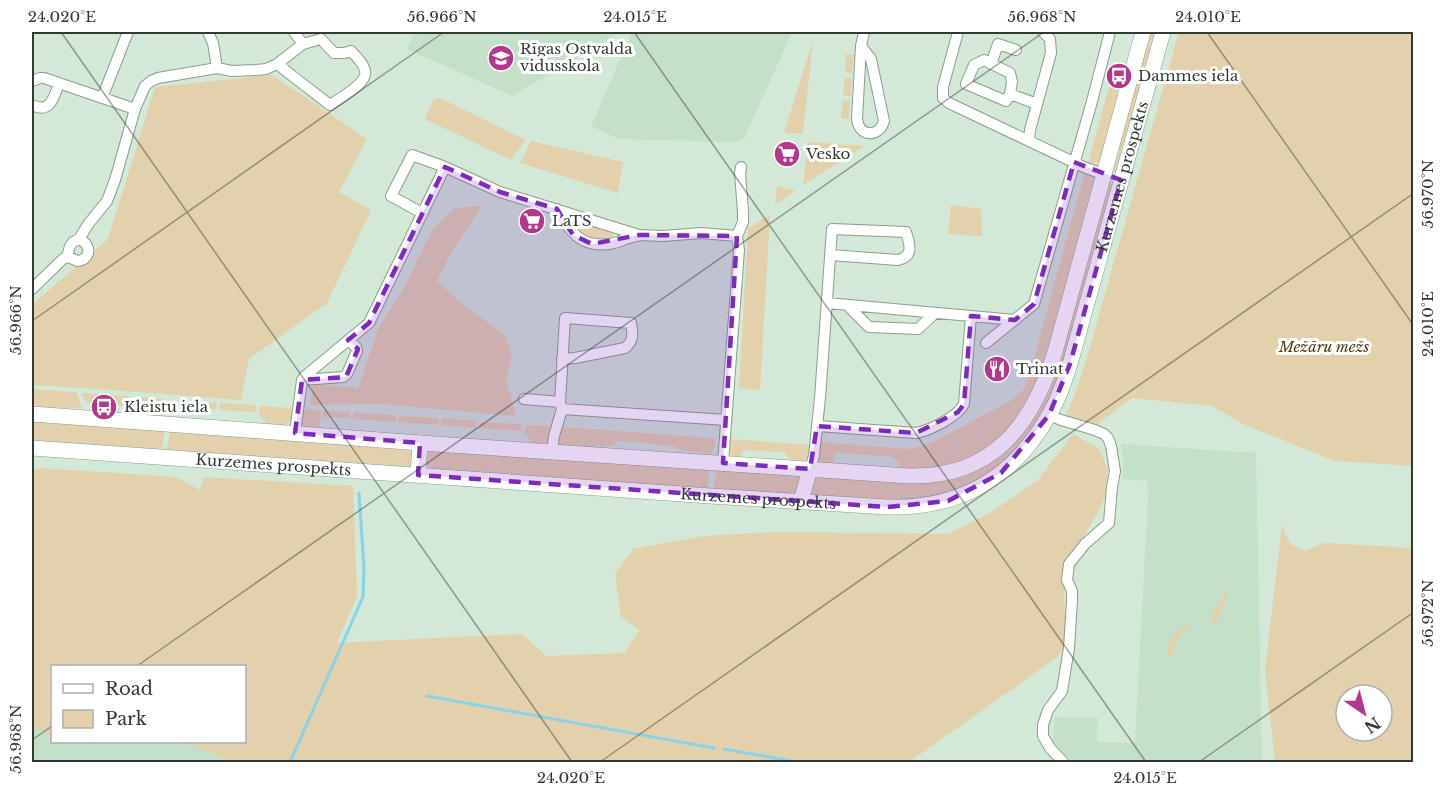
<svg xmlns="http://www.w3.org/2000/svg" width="1445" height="794" viewBox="0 0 1445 794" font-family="'Libre Baskerville',serif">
	<rect width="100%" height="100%" fill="#d3e8d6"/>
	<!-- built -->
	<path fill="#c4e0c9" d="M 415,32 L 619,32 L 513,96 L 407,49 Z
		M 632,32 L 792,32 L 744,139 L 734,142 L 619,139 L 591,126 Z
		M 1121,444 L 1256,453 L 1262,762 L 1070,762 L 1053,741 L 1055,717 L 1098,718 L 1097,742 L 1135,743 L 1148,498 L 1147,481 L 1122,479 L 1124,464 Z
		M 32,727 L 52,736 L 52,742 L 184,742 L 233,762 L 32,762 Z"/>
	<!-- green -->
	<path fill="#e3d0ac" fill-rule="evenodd" d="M 1150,32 L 1156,32 L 1119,170 L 1115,172 L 1111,169 Z
		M 1179,32 L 1413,32 L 1413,466 L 1335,461 L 1243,424 L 1212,406 L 1132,398 L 1096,425 L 1065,418 L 1076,392 L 1088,354 Z
		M 813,40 L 803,134 L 784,133 Z
		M 846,54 L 854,55 L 852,73 L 845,72 Z
		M 272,75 L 367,139 L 339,192 L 371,210 L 327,303 L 249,359 L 241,400 L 112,390 L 32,385 L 32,305 L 108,239 L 155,87 Z
		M 845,77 L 852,78 L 851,96 L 843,95 Z
		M 1109,87 L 1118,89 L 1114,112 L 1101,160 L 1093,165 L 1088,164 Z
		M 440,98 L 525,140 L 511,160 L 425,119 L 433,100 Z
		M 843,100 L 850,101 L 849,119 L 841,118 Z
		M 531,141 L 623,162 L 618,193 L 520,163 Z
		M 808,142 L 864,146 L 803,185 Z
		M 1085,172 L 1088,173 L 1096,183 L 1093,193 L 1089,196 L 1041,375 L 1033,393 L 1007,431 L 980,454 L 952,466 L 905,471 L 893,457 L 835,453 L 833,465 L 820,463 L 818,460 L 820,442 L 905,449 L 915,448 L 935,441 L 1012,400 L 1024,389 L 1028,380 Z
		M 1108,183 L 1111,183 L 1113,185 L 1059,380 L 1037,425 L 1005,462 L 968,488 L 920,501 L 812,496 L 810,493 L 813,476 L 944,480 L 960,476 L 978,469 L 1019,435 Z
		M 777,186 L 795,191 L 775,205 Z
		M 951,205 L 981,209 L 982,236 L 948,234 Z
		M 482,206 L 454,248 L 437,281 L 460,302 L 505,335 L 512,356 L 506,379 L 516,416 L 380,404 L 310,405 L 313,384 L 358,388 L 379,327 L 403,290 L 432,230 L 455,208 Z
		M 770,215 L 760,390 L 739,388 L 748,228 Z
		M 579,222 L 613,233 L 614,236 L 611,239 L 592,241 L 572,227 L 574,223 Z
		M 32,389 L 76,392 L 82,408 L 37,409 L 32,403 Z
		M 82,393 L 129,396 L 129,398 L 125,406 L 87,402 L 81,394 Z
		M 136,397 L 165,399 L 166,418 L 129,411 Z
		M 184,401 L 216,403 L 217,409 L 181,407 L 182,402 Z
		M 222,403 L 254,405 L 257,409 L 256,412 L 220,410 L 220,404 Z
		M 262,406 L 291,408 L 293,410 C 291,428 284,426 269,426 L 259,415 L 259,409 Z
		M 301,409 L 319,410 L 321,413 L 320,428 C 312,429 305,430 300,423 Z
		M 325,410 L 348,412 L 350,414 L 350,418 L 323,417 L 323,412 Z
		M 355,412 L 394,415 L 396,417 L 396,422 L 353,419 L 353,414 Z
		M 402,416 L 436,418 L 439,420 L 438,425 L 398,422 L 399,417 Z
		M 443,418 L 475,421 L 477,423 L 476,428 L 441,425 Z
		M 32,420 L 165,430 L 161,451 L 32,442 Z
		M 482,422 L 520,424 L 522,426 L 522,431 L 479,428 L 480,423 Z
		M 526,425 L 551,426 C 549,439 548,446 534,445 L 524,433 Z
		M 561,427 L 713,438 L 715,440 L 715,447 L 710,454 L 679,450 L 673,446 L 619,441 L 616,441 L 615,446 L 562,447 L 559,442 Z
		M 170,431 L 410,450 L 413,461 L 409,467 L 406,468 L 167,450 Z
		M 1073,434 L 1099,449 L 1108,469 L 1106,496 L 1098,512 L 1080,543 L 1063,564 L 1065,617 L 1065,647 L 1056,658 L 909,762 L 233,762 L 184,742 L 244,742 L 244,666 L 52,666 L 52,736 L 32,727 L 32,470 L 41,468 L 176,477 L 200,490 L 204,477 L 353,486 L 357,596 L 337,643 L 522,634 L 546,656 L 625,653 L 639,630 L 621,617 L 615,574 L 633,549 L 704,536 L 776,532 L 948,534 L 990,513 L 1038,480 Z
		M 730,439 L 810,445 L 808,458 L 804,463 L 793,463 L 784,452 L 743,450 L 741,460 L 734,458 L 730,454 Z
		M 433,450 L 709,468 L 708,489 L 434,470 L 427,465 L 427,457 Z
		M 717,469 L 798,475 L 801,477 L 800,481 L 793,495 L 713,490 Z
		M 1282,525 L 1290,544 L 1305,551 L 1324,543 L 1413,548 L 1413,762 L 1275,762 L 1265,670 ZM 1346,695 L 1382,695 L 1382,731 L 1346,731 Z
		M 1228,589 L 1230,590 L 1229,592 L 1217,622 L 1211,625 C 1210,614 1221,599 1228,589 Z
		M 1190,621 C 1188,629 1182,633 1178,639 C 1174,644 1174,649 1173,655 L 1166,659 C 1169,635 1172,636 1190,621 Z"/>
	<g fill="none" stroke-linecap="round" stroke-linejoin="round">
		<!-- stream -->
		<path stroke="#88d3e8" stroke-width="3" d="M 427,696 L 714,748
			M 724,749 L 796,762
			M 290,762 L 363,597 L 364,568 L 359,493"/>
		<defs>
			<path id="minor" d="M 208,32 L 213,43 L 217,68
				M 294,32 L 303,44
				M 958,32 L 943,87 L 943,98 L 949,103 L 1086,168 L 1103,174
				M 861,46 L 871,59 L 884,121 C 879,138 859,137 857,119 L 861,46 L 864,32
				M 991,64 L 998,44 L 1016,50
				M 32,81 L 40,78 L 44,78 L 135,109
				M 1010,94 L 1012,82 L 1010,73 L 984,60 L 974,65 L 966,84 L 1006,101 L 1010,94 L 1037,104
				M 102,98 L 128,32
				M 32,105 C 50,114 54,98 59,83
				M 1029,141 L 1030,130 L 1051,53 L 1050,39 L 1043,32
				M 557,209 C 569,231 581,248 609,244 C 619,243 627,237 637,236
				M 422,213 L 391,196 L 412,155 L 445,167 L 500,192 L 639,235 L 663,236 L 701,233 L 737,236
				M 67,257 C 68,257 76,260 77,261 C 85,261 91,253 87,246 C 86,242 82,241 79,239
				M 32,289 L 63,259 L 67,257 L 70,246 L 73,242 L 79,239 L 89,223 L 107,201 L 115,180 L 135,109 L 145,86 L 151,81 L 158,78 L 217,68 L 232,71 L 256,70 L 266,69 L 277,64 L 330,105 C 339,99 369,83 365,70 C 363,63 356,56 351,51 L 344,53 L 334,53 L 321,39 L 303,44 L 277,64
				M 827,303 L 1015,320
				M 847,305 L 869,327 L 918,329 L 935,313
				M 986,343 L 1034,304 L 1091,105 L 1110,32
				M 302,380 L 343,377 L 347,374 L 357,351 L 356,347 L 348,340
				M 524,399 L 560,402
				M 562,409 L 726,420
				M 1049,415 L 1061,420 L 1095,430 L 1104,434 L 1108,438 L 1111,446 L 1115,471 L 1112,487 L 1109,523 L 1085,544 L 1069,564 L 1067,580 L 1072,591 L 1072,601 L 1069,648 L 1062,691 L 1048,710 L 1043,725 L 1043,736 L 1050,748 L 1063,762
				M 817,426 L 916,433 C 931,430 957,417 964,404 L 971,316
				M 295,433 L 302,380 L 305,376 L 369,323 L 445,167
				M 552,452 L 554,436 L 562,409 L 560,402 L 565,318 L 631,323 C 633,333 634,341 625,348 L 575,358 L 562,359
				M 723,463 L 739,250 L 737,236 L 743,222 L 743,212 L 740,173 L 741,167
				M 810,469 L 814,456 L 820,398 L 832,229 L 906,232 C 910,245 914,256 898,260 L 830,255"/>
			<g id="secondary">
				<path d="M 32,414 L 420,443 L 909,476 C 992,478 1032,426 1055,352 L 1143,32"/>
				<path id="s1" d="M 32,448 L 710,496 L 887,507 C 959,509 1014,478 1049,415 C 1059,399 1064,382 1070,364 L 1163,32"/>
				<path d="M 418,475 L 420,443"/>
				<path d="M 801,501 L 810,469"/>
			</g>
		</defs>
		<!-- minor casing -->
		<use href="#minor" stroke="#899e8d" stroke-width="12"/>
		<!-- secondary casing -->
		<use href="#secondary" stroke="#899e8d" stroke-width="16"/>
		<!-- minor -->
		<use href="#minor" stroke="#fff" stroke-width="10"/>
		<!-- secondary -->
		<use href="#secondary" stroke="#fff" stroke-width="15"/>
	</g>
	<!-- marked area -->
	<path fill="#7b2cbf" fill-opacity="0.2" stroke="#7b2cbf" stroke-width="4.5" stroke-dasharray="12 8" stroke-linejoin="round" d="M 1074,162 L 1121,180 L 1070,364 L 1049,415 L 1001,473 L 948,501 L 887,507 L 418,475 L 420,443 L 295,433 L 302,380 L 346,377 L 358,349 L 348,340 L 369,323 L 445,167 L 500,192 L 557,209 L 573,235 L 592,244 L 639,235 L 737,236 L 723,463 L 810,469 L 817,426 L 916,433 L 958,412 L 964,404 L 971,316 L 1015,320 L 1034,304 Z"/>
	<!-- ticks -->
	<path fill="none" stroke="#323a33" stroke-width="1.5" stroke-opacity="0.45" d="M 61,32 L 572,762M 634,32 L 1146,762M 1207,32 L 1414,326M 32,321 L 444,32M 137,666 L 1044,32M 32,740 L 52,726M 600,762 L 1414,193M 1199,762 L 1414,612"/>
	<!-- icons -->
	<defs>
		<symbol id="school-disc" viewBox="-11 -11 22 22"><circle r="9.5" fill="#b2388c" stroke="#fff"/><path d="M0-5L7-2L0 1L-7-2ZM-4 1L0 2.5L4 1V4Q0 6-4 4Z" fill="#fff"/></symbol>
		<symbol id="bus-disc" viewBox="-11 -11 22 22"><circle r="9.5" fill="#b2388c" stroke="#fff"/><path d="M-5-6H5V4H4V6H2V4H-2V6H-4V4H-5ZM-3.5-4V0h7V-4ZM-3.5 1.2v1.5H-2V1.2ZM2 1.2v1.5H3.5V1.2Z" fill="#fff"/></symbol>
		<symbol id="supermarket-disc" viewBox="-11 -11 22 22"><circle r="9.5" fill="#b2388c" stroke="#fff"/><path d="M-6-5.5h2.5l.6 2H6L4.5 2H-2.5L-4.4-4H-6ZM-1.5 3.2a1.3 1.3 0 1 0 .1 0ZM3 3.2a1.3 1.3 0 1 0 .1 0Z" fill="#fff"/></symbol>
		<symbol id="restaurant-disc" viewBox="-11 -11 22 22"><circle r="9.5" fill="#b2388c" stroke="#fff"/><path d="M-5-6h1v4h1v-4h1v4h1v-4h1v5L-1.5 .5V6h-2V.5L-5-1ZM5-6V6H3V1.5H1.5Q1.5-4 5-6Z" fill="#fff"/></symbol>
	</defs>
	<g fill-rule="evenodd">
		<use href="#school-disc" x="486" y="43" width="30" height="30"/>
		<use href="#bus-disc" x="1104" y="61" width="30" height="30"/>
		<use href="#supermarket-disc" x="772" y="139" width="30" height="30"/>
		<use href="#supermarket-disc" x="517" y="206" width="30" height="30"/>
		<use href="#restaurant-disc" x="982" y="354" width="30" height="30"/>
		<use href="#bus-disc" x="89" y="392" width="30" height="30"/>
	</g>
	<g text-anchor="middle" stroke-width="6" stroke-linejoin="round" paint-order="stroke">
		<!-- poi labels -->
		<g font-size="15" fill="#323a33" stroke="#fff" text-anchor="start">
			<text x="520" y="54">Rīgas Ostvalda<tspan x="520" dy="17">vidusskola</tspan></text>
			<text x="1138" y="81">Dammes iela</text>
			<text x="806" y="159">Vesko</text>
			<text x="552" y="226">LaTS</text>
			<text x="1016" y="374">Trinat</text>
			<text x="124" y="412">Kleistu iela</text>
		</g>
		<!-- street labels -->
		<g font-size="15" fill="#323a33" stroke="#fff">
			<text dy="5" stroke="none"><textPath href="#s1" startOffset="1304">Kurzemes prospekts</textPath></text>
			<text dy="5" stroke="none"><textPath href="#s1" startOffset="242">Kurzemes prospekts</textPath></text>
			<text dy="5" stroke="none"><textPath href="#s1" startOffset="728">Kurzemes prospekts</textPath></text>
		</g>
		<!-- park labels -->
		<g font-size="15" font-style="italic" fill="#533e12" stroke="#fff">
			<text x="1324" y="352">Mežāru mežs</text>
		</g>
	</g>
	<!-- border -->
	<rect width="1445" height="794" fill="none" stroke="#ffffff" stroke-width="66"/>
	<!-- legend -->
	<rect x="51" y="665" width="195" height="78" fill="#ffffff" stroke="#adb0ad" stroke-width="1.5"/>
	<rect x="63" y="684" width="30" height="9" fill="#ffffff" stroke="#adb0ad" stroke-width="1.5"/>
	<text x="105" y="695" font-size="18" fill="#323a33">Road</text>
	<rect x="63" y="710" width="30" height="18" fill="#e3d0ac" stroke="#adb0ad" stroke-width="1.5"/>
	<text x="105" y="725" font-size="18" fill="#323a33">Park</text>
	<!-- north arrow -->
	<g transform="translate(1364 713) rotate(145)"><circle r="28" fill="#ffffff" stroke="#adb0ad" stroke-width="1.5"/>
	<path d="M0-4.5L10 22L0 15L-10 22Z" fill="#b2388c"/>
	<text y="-9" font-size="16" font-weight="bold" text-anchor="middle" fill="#323a33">N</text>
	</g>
	<rect x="33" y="33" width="1379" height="728" fill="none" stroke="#323a33" stroke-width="2"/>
	<g font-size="15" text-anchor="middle" fill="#323a33">
		<text x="62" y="22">24.020°E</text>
		<text x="442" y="22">56.966°N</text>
		<text x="635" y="22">24.015°E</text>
		<text x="1042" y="22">56.968°N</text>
		<text x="1208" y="22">24.010°E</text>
		<text transform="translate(1428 194) rotate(-90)" y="5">56.970°N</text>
		<text transform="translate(16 320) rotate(-90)" y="5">56.966°N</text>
		<text transform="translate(1428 324) rotate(-90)" y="5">24.010°E</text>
		<text transform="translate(1428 613) rotate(-90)" y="5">56.972°N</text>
		<text transform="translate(16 739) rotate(-90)" y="5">56.968°N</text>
		<text x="571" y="783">24.020°E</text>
		<text x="1145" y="783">24.015°E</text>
	</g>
</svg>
